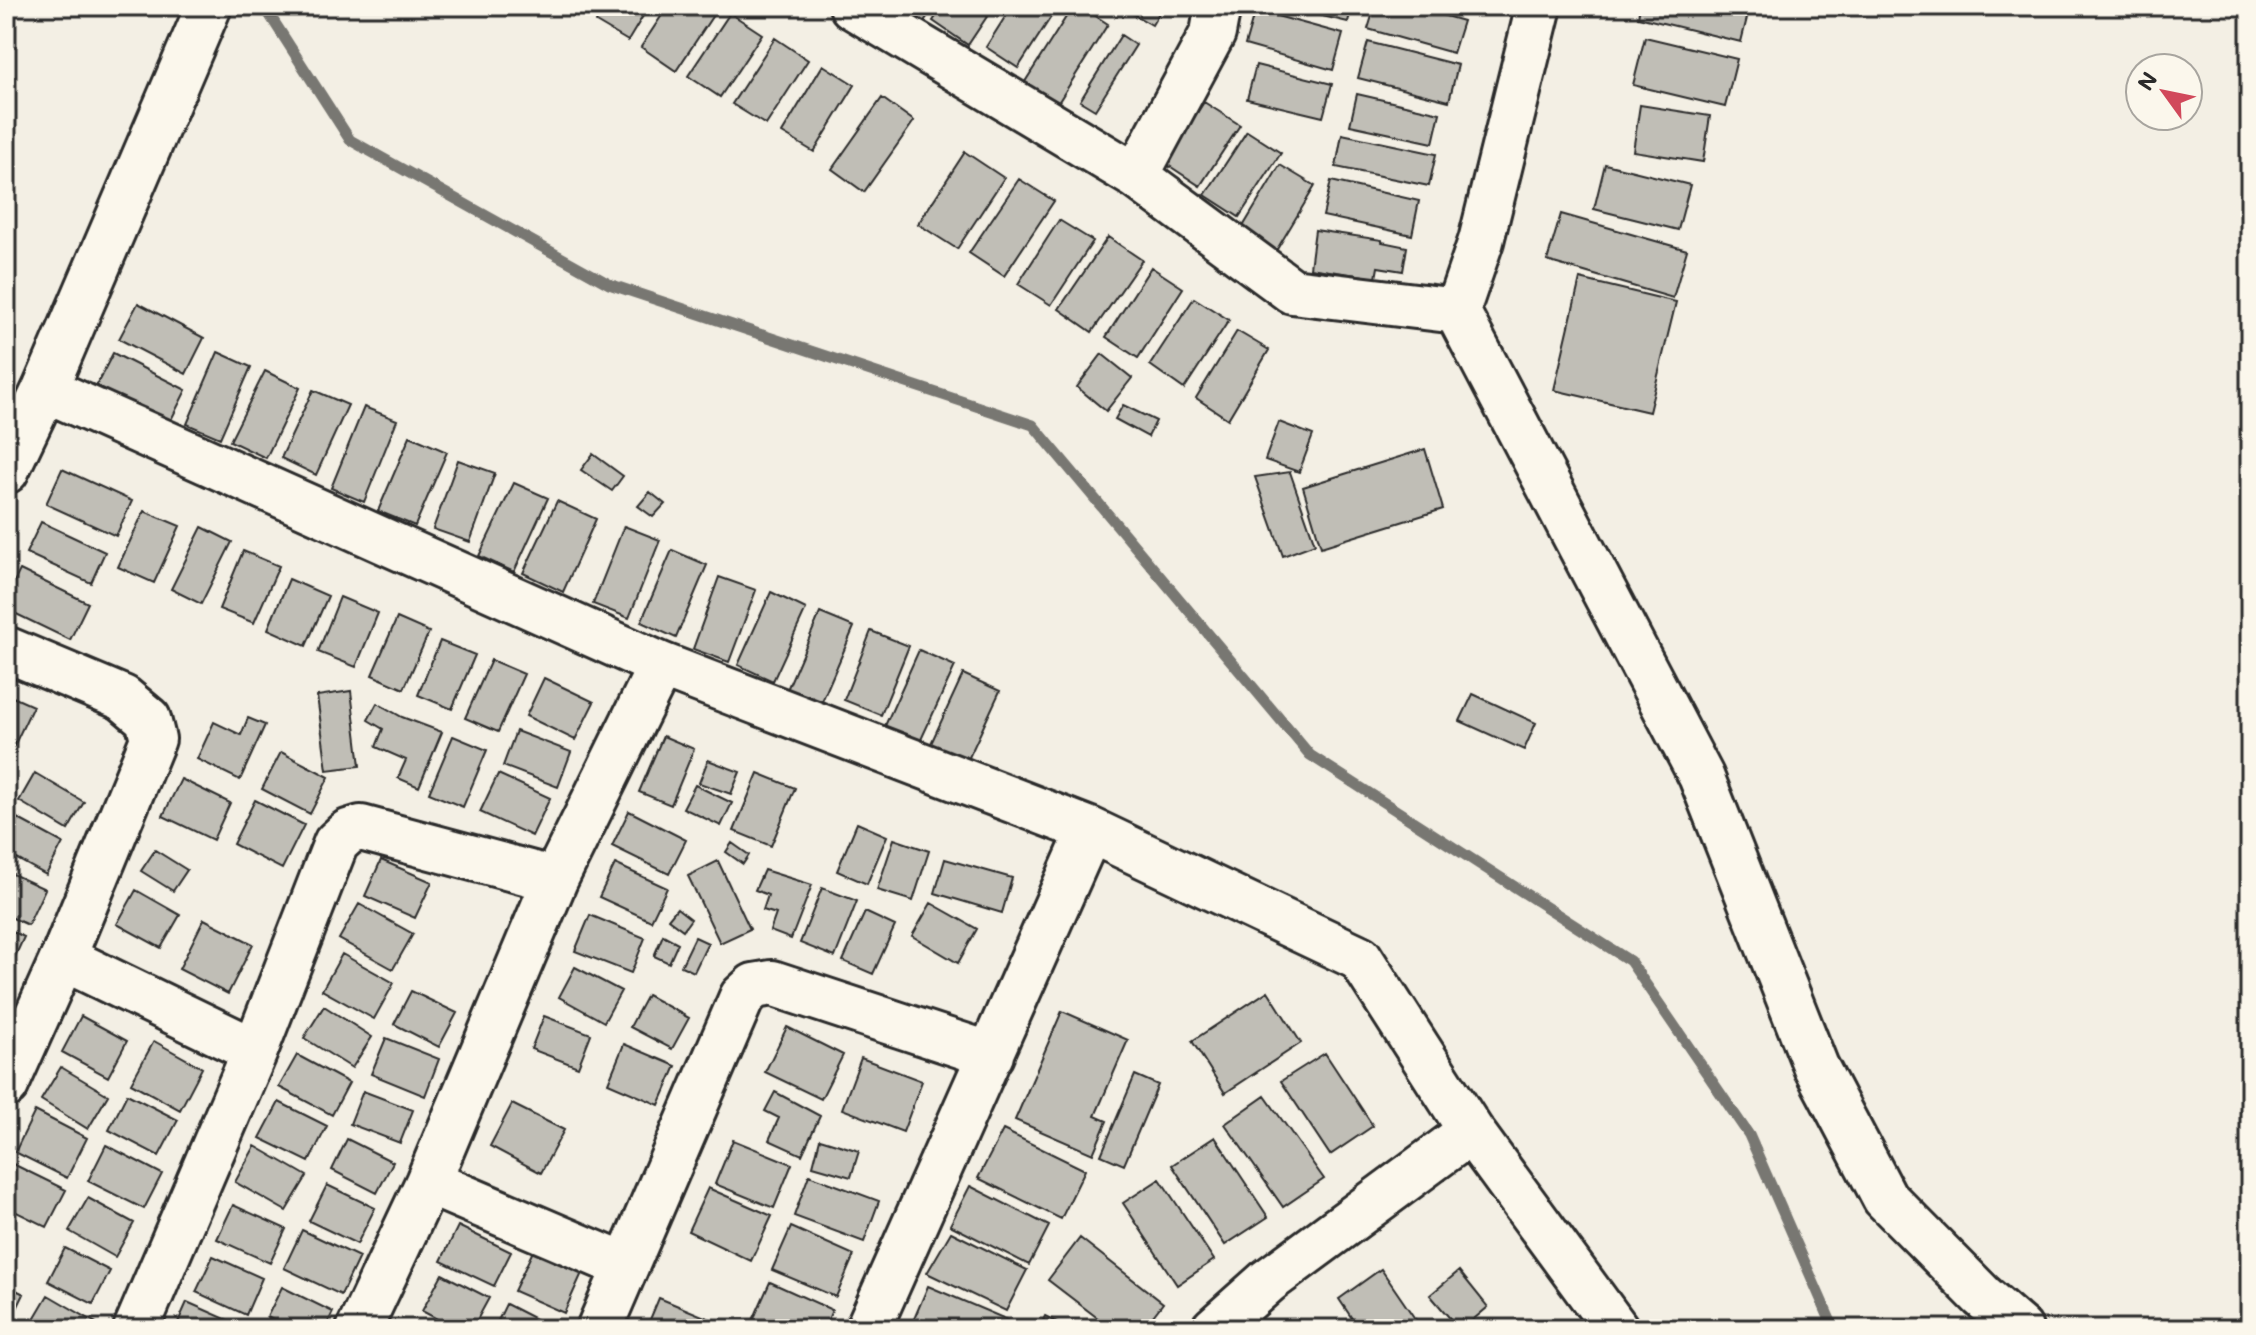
<svg xmlns="http://www.w3.org/2000/svg" width="2256" height="1335" viewBox="0 0 2256 1335" font-family="Mali,sans-serif">
	<rect width="100%" height="100%" fill="#f3efe4"/>
	<filter id="ink" filterUnits="userSpaceOnUse"><feTurbulence type="fractalNoise" baseFrequency=".0125" numOctaves="2"/><feDisplacementMap in="SourceGraphic" scale="16" xChannelSelector="R" yChannelSelector="G"/><feConvolveMatrix kernelMatrix="1 2 1 2 8 2 1 2 1" color-interpolation-filters="sRGB"/></filter>
	<g filter="url(#ink)">
		<g fill="none" stroke-linecap="round" stroke-linejoin="round">
			<!-- stream -->
			<path stroke="#787772" stroke-width="11" d="M 264,6 L 350,140 L 609,284 L 1033,425 L 1310,755 L 1630,961 L 1749,1135 L 1834,1329"/>
		</g>
		<!-- building -->
		<path fill="#c0beb6" stroke="#2b2b2b" stroke-width="2" d="M 605,6 L 649,6 L 628,41 L 596,22 Z
			M 668,6 L 719,6 L 676,71 L 641,47 Z
			M 896,6 L 935,6 L 922,24 Z
			M 943,6 L 994,6 L 968,45 L 933,21 Z
			M 1012,6 L 1058,6 L 1018,68 L 986,47 Z
			M 1073,6 L 1080,6 L 1108,24 L 1049,117 L 1016,96 Z
			M 1119,6 L 1163,6 L 1152,25 Z
			M 1280,6 L 1352,6 L 1348,22 Z
			M 1375,6 L 1411,6 L 1463,21 L 1453,53 L 1368,29 Z
			M 1640,6 L 1750,6 L 1741,42 L 1638,17 Z
			M 1255,10 L 1343,34 L 1333,70 L 1245,45 Z
			M 730,13 L 762,34 L 720,97 L 688,76 Z
			M 1121,35 L 1136,45 L 1095,110 L 1080,101 Z
			M 1645,37 L 1737,59 L 1725,107 L 1633,85 Z
			M 775,38 L 808,60 L 766,125 L 732,104 Z
			M 1368,42 L 1458,65 L 1449,101 L 1358,78 Z
			M 823,65 L 855,85 L 814,152 L 782,133 Z
			M 1256,65 L 1332,84 L 1323,117 L 1247,99 Z
			M 1357,94 L 1440,113 L 1433,143 L 1350,125 Z
			M 882,98 L 914,121 L 864,192 L 832,169 Z
			M 1204,102 L 1240,125 L 1200,186 L 1165,163 Z
			M 1640,105 L 1710,116 L 1703,162 L 1633,151 Z
			M 1247,131 L 1281,153 L 1239,217 L 1205,195 Z
			M 1342,134 L 1436,154 L 1429,186 L 1336,167 Z
			M 965,152 L 1004,178 L 957,249 L 918,224 Z
			M 1605,164 L 1690,185 L 1678,230 L 1594,209 Z
			M 1280,165 L 1315,186 L 1276,251 L 1241,230 Z
			M 1019,179 L 1054,201 L 1004,276 L 969,253 Z
			M 1331,181 L 1419,201 L 1412,235 L 1323,216 Z
			M 1561,214 L 1687,250 L 1673,298 L 1547,261 Z
			M 1059,220 L 1093,241 L 1051,305 L 1018,284 Z
			M 1315,230 L 1382,240 L 1382,242 L 1407,247 L 1403,271 L 1378,267 L 1376,278 L 1310,268 Z
			M 1108,237 L 1142,260 L 1092,332 L 1059,309 Z
			M 1151,267 L 1183,288 L 1138,358 L 1106,337 Z
			M 1580,279 L 1676,302 L 1649,412 L 1554,390 Z
			M 1194,298 L 1229,320 L 1184,389 L 1150,365 Z
			M 138,303 L 204,338 L 186,374 L 119,339 Z
			M 1237,331 L 1269,350 L 1228,419 L 1196,398 Z
			M 218,352 L 251,367 L 220,438 L 187,424 Z
			M 113,353 L 186,390 L 169,424 L 96,386 Z
			M 1102,354 L 1132,378 L 1106,411 L 1077,387 Z
			M 265,371 L 300,388 L 266,458 L 230,441 Z
			M 313,390 L 348,405 L 316,475 L 281,458 Z
			M 1123,405 L 1156,421 L 1148,437 L 1115,419 Z
			M 364,407 L 397,420 L 364,502 L 331,488 Z
			M 1279,422 L 1313,435 L 1299,472 L 1265,460 Z
			M 410,436 L 447,452 L 415,526 L 378,511 Z
			M 1425,449 L 1443,509 L 1321,547 L 1303,487 Z
			M 593,454 L 623,476 L 612,491 L 581,470 Z
			M 458,460 L 495,473 L 470,542 L 433,529 Z
			M 62,469 L 132,501 L 116,536 L 46,504 Z
			M 1290,472 L 1315,544 L 1283,556 L 1255,477 Z
			M 514,483 L 548,498 L 514,572 L 479,556 Z
			M 650,492 L 665,504 L 653,517 L 638,506 Z
			M 557,501 L 596,519 L 563,592 L 523,573 Z
			M 144,511 L 180,526 L 154,583 L 118,567 Z
			M 41,522 L 105,552 L 91,583 L 26,553 Z
			M 624,526 L 660,540 L 629,618 L 593,604 Z
			M 202,527 L 232,542 L 201,604 L 171,589 Z
			M 672,550 L 707,565 L 676,638 L 641,622 Z
			M 243,551 L 279,566 L 254,623 L 219,609 Z
			M 20,570 L 88,603 L 70,640 L 6,609 L 6,598 Z
			M 719,577 L 756,590 L 729,662 L 693,649 Z
			M 289,579 L 328,596 L 306,646 L 268,629 Z
			M 771,592 L 806,609 L 773,681 L 738,665 Z
			M 340,597 L 378,613 L 356,667 L 318,652 Z
			M 820,613 L 854,627 L 820,706 L 786,692 Z
			M 397,618 L 429,632 L 404,689 L 372,675 Z
			M 871,631 L 909,646 L 881,715 L 844,700 Z
			M 440,641 L 475,655 L 452,709 L 418,695 Z
			M 919,650 L 955,666 L 919,744 L 884,728 Z
			M 491,660 L 524,674 L 498,732 L 465,718 Z
			M 963,674 L 1000,691 L 965,766 L 928,750 Z
			M 544,678 L 594,702 L 575,740 L 526,716 Z
			M 351,691 L 360,766 L 327,770 L 317,696 Z
			M 6,694 L 33,706 L 14,746 L 6,742 Z
			M 1473,694 L 1536,723 L 1524,750 L 1460,721 Z
			M 377,703 L 402,717 L 442,732 L 419,787 L 398,778 L 406,760 L 376,747 L 383,729 L 368,720 Z
			M 248,718 L 265,725 L 240,780 L 197,759 L 214,722 L 241,735 Z
			M 516,731 L 571,752 L 558,787 L 503,766 Z
			M 453,736 L 487,750 L 463,807 L 429,793 Z
			M 663,736 L 694,749 L 671,805 L 639,792 Z
			M 281,752 L 329,777 L 310,814 L 262,789 Z
			M 708,760 L 740,772 L 731,794 L 699,783 Z
			M 35,773 L 84,802 L 68,830 L 19,801 Z
			M 758,773 L 795,788 L 771,846 L 734,831 Z
			M 498,774 L 550,798 L 532,836 L 480,812 Z
			M 181,779 L 230,803 L 213,840 L 163,816 Z
			M 695,785 L 732,803 L 721,826 L 683,808 Z
			M 255,800 L 304,825 L 282,869 L 233,844 Z
			M 629,811 L 686,840 L 669,874 L 612,846 Z
			M 15,817 L 63,843 L 46,875 L 6,853 L 6,834 Z
			M 857,823 L 887,836 L 867,884 L 837,871 Z
			M 894,839 L 929,851 L 913,901 L 877,890 Z
			M 732,843 L 749,855 L 743,864 L 726,852 Z
			M 155,850 L 187,870 L 173,891 L 141,871 Z
			M 945,859 L 1012,878 L 1002,913 L 935,893 Z
			M 381,860 L 432,882 L 415,918 L 365,896 Z
			M 718,861 L 750,929 L 720,943 L 688,876 Z
			M 615,864 L 667,888 L 651,921 L 599,897 Z
			M 764,870 L 812,885 L 791,939 L 770,931 L 776,914 L 763,910 L 768,895 L 755,890 Z
			M 6,871 L 45,889 L 28,925 L 6,915 Z
			M 822,888 L 857,901 L 835,957 L 800,943 Z
			M 136,890 L 180,915 L 161,948 L 117,924 Z
			M 931,903 L 977,929 L 958,963 L 912,936 Z
			M 359,904 L 413,934 L 393,969 L 339,939 Z
			M 677,908 L 691,919 L 683,930 L 668,919 Z
			M 865,912 L 895,926 L 873,974 L 843,961 Z
			M 590,915 L 645,938 L 631,973 L 575,951 Z
			M 204,919 L 253,944 L 228,994 L 179,969 Z
			M 6,928 L 24,937 L 8,972 L 6,972 Z
			M 663,935 L 678,943 L 669,963 L 654,956 Z
			M 695,937 L 708,943 L 694,972 L 681,966 Z
			M 342,954 L 394,983 L 374,1019 L 322,990 Z
			M 575,967 L 621,991 L 604,1022 L 559,997 Z
			M 411,991 L 457,1013 L 439,1047 L 394,1024 Z
			M 1268,991 L 1301,1043 L 1225,1093 L 1192,1041 Z
			M 647,995 L 689,1018 L 672,1049 L 630,1027 Z
			M 324,1006 L 372,1037 L 352,1068 L 304,1038 Z
			M 1062,1011 L 1128,1040 L 1095,1116 L 1107,1121 L 1093,1154 L 1015,1120 Z
			M 81,1016 L 127,1041 L 108,1077 L 62,1052 Z
			M 544,1016 L 591,1034 L 578,1067 L 531,1049 Z
			M 787,1027 L 843,1055 L 821,1099 L 765,1072 Z
			M 386,1038 L 439,1059 L 425,1096 L 371,1074 Z
			M 154,1041 L 202,1068 L 180,1110 L 131,1083 Z
			M 624,1044 L 676,1066 L 659,1105 L 608,1083 Z
			M 1325,1053 L 1373,1126 L 1330,1155 L 1281,1081 Z
			M 297,1055 L 349,1083 L 332,1115 L 279,1087 Z
			M 861,1058 L 922,1081 L 903,1132 L 842,1109 Z
			M 61,1067 L 108,1095 L 88,1129 L 41,1100 Z
			M 1135,1075 L 1158,1085 L 1124,1165 L 1101,1155 Z
			M 363,1091 L 413,1110 L 400,1143 L 350,1124 Z
			M 775,1092 L 820,1116 L 802,1155 L 769,1140 L 779,1118 L 765,1111 Z
			M 127,1094 L 178,1120 L 159,1156 L 109,1130 Z
			M 1265,1096 L 1324,1179 L 1283,1207 L 1225,1124 Z
			M 279,1102 L 327,1126 L 309,1162 L 260,1138 Z
			M 512,1104 L 564,1130 L 541,1173 L 490,1146 Z
			M 35,1111 L 87,1138 L 67,1178 L 15,1152 Z
			M 1003,1130 L 1085,1170 L 1061,1219 L 978,1178 Z
			M 1215,1137 L 1268,1217 L 1225,1245 L 1172,1165 Z
			M 347,1139 L 393,1162 L 377,1193 L 332,1170 Z
			M 820,1139 L 859,1151 L 851,1177 L 813,1166 Z
			M 733,1140 L 792,1164 L 774,1208 L 715,1184 Z
			M 106,1145 L 162,1174 L 144,1209 L 88,1181 Z
			M 255,1146 L 307,1176 L 286,1211 L 235,1182 Z
			M 13,1164 L 66,1190 L 47,1227 L 6,1207 L 6,1177 Z
			M 809,1175 L 879,1201 L 864,1242 L 794,1216 Z
			M 1160,1179 L 1214,1260 L 1177,1285 L 1123,1203 Z
			M 327,1185 L 375,1208 L 357,1244 L 309,1221 Z
			M 970,1186 L 1049,1226 L 1029,1265 L 950,1225 Z
			M 708,1188 L 772,1216 L 751,1261 L 688,1231 Z
			M 88,1198 L 134,1223 L 115,1257 L 69,1231 Z
			M 233,1205 L 286,1229 L 270,1263 L 217,1239 Z
			M 458,1226 L 511,1252 L 494,1286 L 441,1261 Z
			M 791,1227 L 854,1255 L 836,1297 L 772,1270 Z
			M 302,1230 L 359,1257 L 341,1295 L 284,1268 Z
			M 951,1232 L 1027,1270 L 1006,1311 L 927,1273 Z
			M 1080,1238 L 1163,1303 L 1143,1329 L 1112,1329 L 1048,1280 Z
			M 65,1248 L 110,1271 L 93,1304 L 48,1281 Z
			M 533,1251 L 582,1273 L 564,1313 L 514,1291 Z
			M 213,1256 L 262,1278 L 246,1315 L 196,1292 Z
			M 1381,1269 L 1422,1329 L 1359,1329 L 1339,1299 Z
			M 1459,1271 L 1488,1307 L 1462,1329 L 1459,1329 L 1430,1295 Z
			M 442,1274 L 489,1298 L 472,1329 L 456,1329 L 422,1311 Z
			M 770,1282 L 832,1310 L 824,1329 L 755,1329 L 750,1327 Z
			M 6,1285 L 24,1294 L 8,1327 L 6,1326 Z
			M 928,1286 L 1008,1320 L 1004,1329 L 918,1329 L 911,1326 Z
			M 282,1287 L 333,1312 L 325,1329 L 291,1329 L 267,1317 Z
			M 48,1295 L 96,1323 L 93,1329 L 28,1329 Z
			M 659,1298 L 722,1324 L 720,1329 L 646,1329 Z
			M 187,1302 L 237,1324 L 235,1329 L 175,1329 Z
			M 506,1304 L 551,1327 L 550,1329 L 494,1329 Z
			M 1045,1316 L 1070,1329 L 1039,1329 Z"/>
		<g fill="none" stroke-linecap="round" stroke-linejoin="round">
			<defs>
				<path id="minor" d="M 852,6 L 1136,176 L 1292,291 L 1457,311
					M 1539,6 L 1481,241 L 1457,311 L 1701,776 L 1816,1067 L 1885,1198 L 1982,1296 L 2020,1329
					M 1136,176 L 1213,33 L 1218,6
					M 45,389 L 661,665 L 1090,830 L 1360,958 L 1471,1131 L 1616,1329
					M 6,471 L 45,389 L 209,6
					M 6,649 L 123,698 L 148,719 L 153,739 L 63,958 L 255,1051
					M 6,1085 L 63,958
					M 428,1182 L 625,1266
					M 136,1329 L 255,1051 L 336,843 L 348,832 L 361,828 L 555,880 L 661,665
					M 359,1329 L 428,1182 L 555,880
					M 599,1329 L 742,997 L 754,986 L 772,983 L 991,1055
					M 868,1329 L 1090,830
					M 1214,1329 L 1268,1281 L 1471,1131"/>
			</defs>
			<!-- minor casing -->
			<use href="#minor" stroke="#2b2b2b" stroke-width="50"/>
			<!-- minor -->
			<use href="#minor" stroke="#fbf7ec" stroke-width="44"/>
		</g>
	</g>
	<!-- margin -->
	<rect width="2256" height="1335" fill="none" stroke="#fbf7ec" stroke-width="32"/>
	<rect x="16" y="16" width="2224" height="1303" fill="none" stroke="#2b2b2b" stroke-width="3" filter="url(#ink)"/>
	<!-- north arrow -->
	<g transform="translate(2164 92) rotate(303)"><circle r="38" fill="#fbf7ec" stroke="#a8a59f" stroke-width="2"/>
	<path d="M0-6L14 30L0 20L-14 30Z" fill="#d1495b"/>
	<text y="-12" font-size="22" font-weight="bold" text-anchor="middle" fill="#2b2b2b">N</text>
	</g>
</svg>
